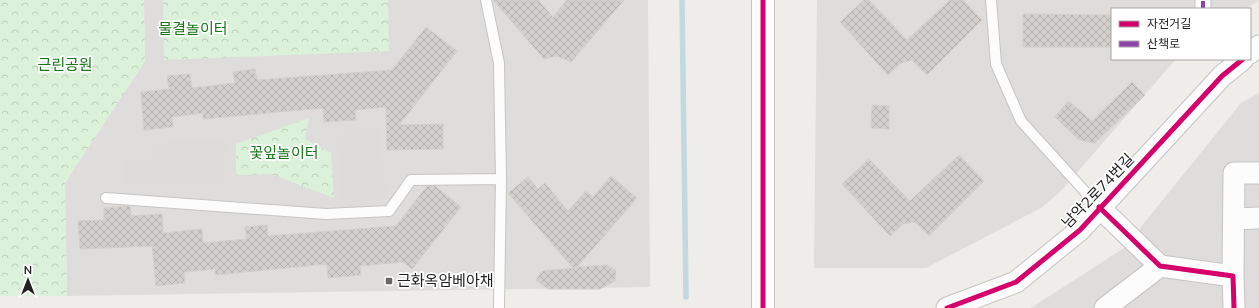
<svg xmlns="http://www.w3.org/2000/svg" width="1259" height="308" viewBox="0 0 1259 308" font-family="Mulish,'Noto Sans KR',sans-serif">
	<defs>
		<pattern id="park-crowns" width="20" height="18" patternUnits="userSpaceOnUse"><rect width="20" height="18" fill="#dcf1da"/><path d="M2 6a3 3 0 1 1 6 0M12 15a3 3 0 1 1 6 0" fill="none" stroke="#bccebb"/></pattern>
		<pattern id="building-cross-hatch" width="8" height="8" patternUnits="userSpaceOnUse"><rect width="8" height="8" fill="#d2cfcd"/><path d="M0 0l8 8M0 8l8-8" fill="none" stroke="#b4b1b0"/></pattern>
	</defs>
	<rect width="100%" height="100%" fill="#efedea"/>
	<!-- residential -->
	<path fill="#dedddb" d="M 144,0 L 648,0 L 650,287 L 67,296 L 65,183 L 145,61 Z
		M 817,0 L 1259,0 L 1246,9 L 1112,9 L 1112,59 L 1176,59 L 1060,192 L 1041,208 L 926,268 L 814,268 Z
		M 1259,93 L 1259,308 L 1031,308 L 1124,248 L 1241,103 Z"/>
	<!-- religious -->
	<path fill="#dddcdb" d="M 378,128 L 387,195 L 375,202 L 360,207 L 341,206 L 337,131 Z
		M 227,141 L 223,183 L 126,186 L 126,160 L 149,157 L 157,142 Z"/>
	<!-- park -->
	<path fill="url(#park-crowns)" d="M 0,0 L 144,0 L 145,61 L 65,183 L 67,296 L 0,296 Z
		M 163,0 L 388,0 L 389,51 L 164,60 Z
		M 309,118 L 305,139 L 331,153 L 334,198 L 271,174 L 236,175 L 236,144 Z"/>
	<g fill="none" stroke-linecap="round" stroke-linejoin="round">
		<!-- stream -->
		<path stroke="#c2dade" stroke-width="5.5" d="M 682,0 L 686,297"/>
	</g>
	<!-- building -->
	<path fill="url(#building-cross-hatch)" stroke="#d2cfcc" d="M 493,0 L 538,0 L 553,17 L 567,0 L 624,0 L 571,62 L 557,56 L 544,59 Z
		M 864,0 L 869,0 L 907,40 L 950,0 L 963,0 L 982,20 L 927,75 L 912,60 L 901,63 L 888,75 L 840,22 Z
		M 1023,14 L 1112,15 L 1112,47 L 1023,47 Z
		M 426,27 L 457,51 L 399,125 L 443,124 L 443,149 L 387,150 L 386,107 L 355,110 L 356,120 L 324,122 L 323,108 L 203,119 L 203,113 L 172,117 L 173,127 L 144,130 L 141,92 L 169,89 L 167,76 L 190,74 L 192,88 L 235,83 L 233,72 L 255,69 L 257,80 L 392,70 Z
		M 1132,82 L 1145,95 L 1095,143 L 1079,140 L 1055,117 L 1068,101 L 1092,121 Z
		M 872,105 L 889,106 L 889,129 L 871,128 Z
		M 959,155 L 984,181 L 929,236 L 915,222 L 903,224 L 890,236 L 842,184 L 869,159 L 910,201 Z
		M 611,176 L 637,198 L 577,267 L 607,265 L 616,271 L 615,281 L 600,289 L 548,289 L 536,280 L 542,271 L 573,268 L 508,193 L 528,177 L 538,189 L 545,183 L 568,211 L 586,191 L 593,197 Z
		M 427,186 L 435,186 L 461,207 L 412,269 L 403,262 L 360,266 L 361,275 L 328,278 L 327,264 L 215,275 L 215,269 L 184,272 L 185,283 L 156,286 L 152,246 L 80,249 L 78,221 L 104,220 L 104,208 L 130,206 L 131,216 L 162,214 L 163,233 L 202,229 L 203,243 L 247,239 L 245,227 L 267,225 L 268,236 L 396,226 Z"/>
	<g fill="none" stroke-linecap="round" stroke-linejoin="round">
		<defs>
			<path id="service" d="M 486,0 L 499,63 L 501,179 L 499,308
				M 991,0 L 996,64 L 1021,121 L 1099,207
				M 106,198 L 326,214 L 389,211 L 411,180 L 501,179"/>
			<path id="pedestrian" d="M 1203,9 L 1203,0"/>
			<path id="minor" d="M 1250,53 L 1259,46
				M 1099,207 L 1160,266 L 1233,276 L 1234,308
				M 1234,219 L 1259,218
				M 1233,276 L 1234,173 L 1259,173
				M 947,308 L 1016,282 L 1080,230 L 1222,76 L 1243,59
				M 1105,308 L 1160,266"/>
			<path id="tertiary" d="M 763,0 L 763,308"/>
		</defs>
		<!-- service casing -->
		<use href="#service" stroke="#c5c4c2" stroke-width="12"/>
		<!-- pedestrian casing -->
		<use href="#pedestrian" stroke="#c5c4c2" stroke-width="17"/>
		<!-- minor casing -->
		<use href="#minor" stroke="#c5c4c2" stroke-width="23"/>
		<!-- tertiary casing -->
		<use href="#tertiary" stroke="#c5c4c2" stroke-width="24"/>
		<!-- service -->
		<use href="#service" stroke="#fdfcfc" stroke-width="10"/>
		<!-- pedestrian -->
		<use href="#pedestrian" stroke="#fdfcfc" stroke-width="15"/>
		<!-- minor -->
		<use href="#minor" stroke="#fdfcfc" stroke-width="21"/>
		<!-- tertiary -->
		<use href="#tertiary" stroke="#fdfcfc" stroke-width="22"/>
		<!-- quiet -->
		<path stroke="#8e44ad" stroke-width="4" stroke-dasharray="8 4" stroke-linecap="butt" d="M 1203,9 L 1203,0"/>
		<defs>
			<path id="cycleway" d="M 763,0 L 763,308
				M 1099,207 L 1160,266 L 1233,276 L 1234,308
				M 947,308 L 1016,282 L 1080,230 L 1222,76 L 1243,59"/>
		</defs>
		<!-- cycleway casing -->
		<use href="#cycleway" stroke="#fff" stroke-width="8"/>
		<!-- cycleway -->
		<use href="#cycleway" stroke="#d6006c" stroke-width="5"/>
	</g>
	<!-- markers -->
	<rect fill="#696867" stroke="#fff" stroke-width="1.5" x="385" y="277" width="8" height="8" rx="2"/>
	<g text-anchor="middle" stroke-width="3.5" stroke-linejoin="round" paint-order="stroke">
		<!-- park labels -->
		<g font-size="15" fill="#187619" stroke="#fff">
			<text x="193" y="34">물결놀이터</text>
			<text x="65" y="70">근린공원</text>
			<text x="284" y="158">꽃잎놀이터</text>
		</g>
		<!-- street labels -->
		<g font-size="15" fill="#212121" stroke="#fff">
			<text transform="translate(1098 191) rotate(-46)" y="5">남악2로74번길</text>
		</g>
		<!-- poi labels -->
		<g font-size="15" fill="#212121" stroke="#fff" text-anchor="start">
			<text x="397" y="286">근화옥암베아채</text>
		</g>
	</g>
	<!-- legend -->
	<rect x="1111" y="8" width="140" height="52" fill="#ffffff" stroke="#a6a6a6"/>
	<rect x="1119" y="21" width="20" height="6" fill="#d6006c" stroke="#a6a6a6"/>
	<text x="1147" y="28" font-size="12" fill="#212121">자전거길</text>
	<rect x="1119" y="41" width="20" height="6" fill="#8e44ad" stroke="#a6a6a6"/>
	<text x="1147" y="48" font-size="12" fill="#212121">산책로</text>
	<!-- north arrow -->
	<g transform="translate(28 280)" stroke="#ffffff" stroke-width="3" paint-order="stroke">
	<path d="M0-3L7 15L0 10L-7 15Z" fill="#212121"/>
	<text y="-6" font-size="11" font-weight="bold" text-anchor="middle" fill="#212121">N</text>
	</g>
</svg>
